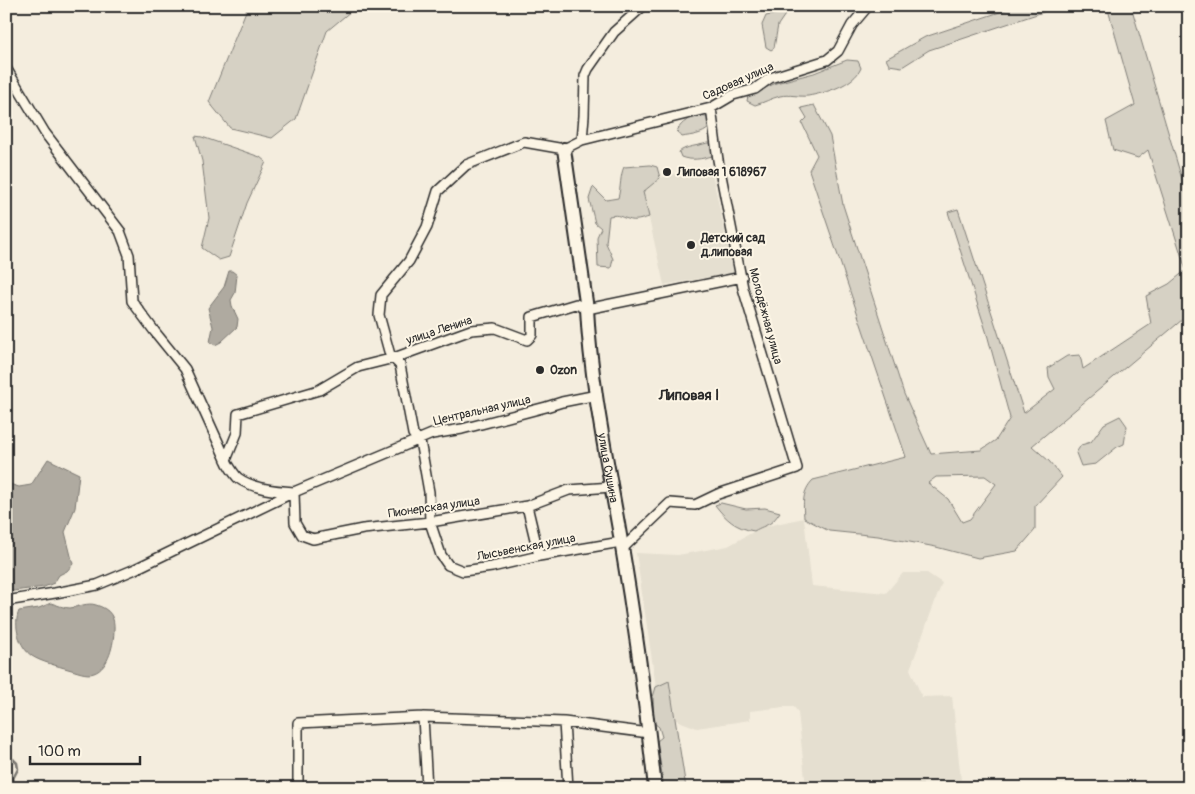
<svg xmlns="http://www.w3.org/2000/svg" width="1195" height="794" viewBox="0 0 1195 794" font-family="Pangolin,sans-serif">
	<rect width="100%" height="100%" fill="#f4edde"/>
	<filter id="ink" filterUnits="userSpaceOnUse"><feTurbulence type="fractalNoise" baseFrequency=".02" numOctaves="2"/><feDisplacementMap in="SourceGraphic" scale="10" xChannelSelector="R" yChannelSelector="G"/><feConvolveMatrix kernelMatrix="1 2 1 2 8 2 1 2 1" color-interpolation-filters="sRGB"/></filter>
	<g filter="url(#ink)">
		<!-- built -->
		<path fill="#e5dfd0" d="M 698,168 L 711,169 L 734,273 L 664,285 L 643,192 L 660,178 Z
			M 804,518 L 812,586 L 886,593 L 903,573 L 927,573 L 942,583 L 910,669 L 922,697 L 952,696 L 961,780 L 923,783 L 923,788 L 806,788 L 798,712 L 793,706 L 750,711 L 750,720 L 697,728 L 676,720 L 669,682 L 656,687 L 636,553 L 678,555 L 728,546 L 762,527 Z"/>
		<!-- green -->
		<path fill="#d6d1c4" stroke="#807e78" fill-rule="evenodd" d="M 248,6 L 357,6 L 327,31 L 296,119 L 272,138 L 230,128 L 209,102 Z
			M 783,6 L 791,6 L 778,25 L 774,48 L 771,50 L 766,47 L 762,25 L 766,16 L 776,14 L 783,10 Z
			M 1018,6 L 1061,6 L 929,50 L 902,67 L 889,65 L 886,59 L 925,37 Z
			M 1107,6 L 1131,6 L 1189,203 L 1189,314 L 1032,446 L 1049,461 L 1062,477 L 1035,506 L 1035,530 L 1017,551 L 978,558 L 936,547 L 878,536 L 829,531 L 804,518 C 803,503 802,491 813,480 L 906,457 L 809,170 L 817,155 L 802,123 L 807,118 L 801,108 L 814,105 L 830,136 L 843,205 L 904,394 L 931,454 L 981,450 L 996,440 L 1010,418 L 987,334 L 948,212 L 958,209 L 1024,413 L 1055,389 L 1049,377 L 1048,368 L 1067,356 L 1080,355 L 1083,369 L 1151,324 L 1146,296 L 1169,284 L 1186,270 L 1148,150 L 1138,158 L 1113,150 L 1106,121 L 1135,105 ZM 985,476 L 996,484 L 970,519 L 962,522 L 948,499 L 928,483 L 936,477 Z
			M 847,60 L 858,61 L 861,68 C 854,85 825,93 808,96 C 799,97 789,94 780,96 C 772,98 763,103 755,105 L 747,101 L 748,96 L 776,83 L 814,73 Z
			M 699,116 L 706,117 L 709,120 L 710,127 C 702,135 692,135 682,137 L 677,131 C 682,121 689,119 699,116 Z
			M 195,136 L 202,137 L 260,157 L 266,162 L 247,203 L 229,257 L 219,260 L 202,248 L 209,218 L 202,161 Z
			M 707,143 L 711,143 L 714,152 L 712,156 C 702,159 691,161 681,157 L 679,152 C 686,146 698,146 707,143 Z
			M 650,165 L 657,167 L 660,178 L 643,192 L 649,217 C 642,219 635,222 628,219 C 619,217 620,214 609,216 L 606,243 L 613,259 L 611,268 L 598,267 L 597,237 L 601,228 L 595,223 L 589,199 L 593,187 L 606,200 L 618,198 C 621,188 620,175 624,167 Z
			M 1120,416 L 1127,426 L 1124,444 L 1117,447 L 1096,464 L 1081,466 L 1076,453 L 1081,445 L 1091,442 L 1104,424 Z
			M 721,503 L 746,509 L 765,508 L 780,512 C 770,527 768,523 754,531 C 735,528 726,519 715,505 Z
			M 669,681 L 686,788 L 664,788 L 657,741 L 662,737 L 659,727 L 654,723 L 653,697 L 656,687 Z"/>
		<!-- water -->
		<path fill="#afaaa0" stroke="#7a7771" d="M 229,271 L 232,271 L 237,275 L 235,293 L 231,300 L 232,306 L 238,319 L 237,327 L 221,342 L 215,345 L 210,342 L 213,327 L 208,308 L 224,287 Z
			M 48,459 L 79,474 L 75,508 L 65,532 L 73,564 L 67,571 L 59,575 L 54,583 L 44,587 L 6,592 L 6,483 L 19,487 L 31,485 Z
			M 51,603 C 57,605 64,608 70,608 C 78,607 88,602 96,605 C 110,609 115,617 114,630 C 114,643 109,668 94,673 C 87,676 76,671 68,669 C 58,666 41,662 32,656 C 19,647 13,625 19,611 L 39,608 Z"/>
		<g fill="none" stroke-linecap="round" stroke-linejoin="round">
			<!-- stream -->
			<path stroke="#7a7771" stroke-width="2.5" d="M 6,731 L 11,735 L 11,740 L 6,743
				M 6,761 L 13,759 L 17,763 L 18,769 L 8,788"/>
			<defs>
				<path id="street" d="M 6,68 L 45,133 L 120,231 L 129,255 L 132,301 L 155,332 L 185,369 L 228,464 C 231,469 234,474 238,478 C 253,489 276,491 294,492 L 295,523 L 302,535 L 313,539 L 363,529 L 430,522 L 527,506 L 569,490 L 612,487
					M 582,140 L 584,116 L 585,76 L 588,69 L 614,32 L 643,6
					M 226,460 L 237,433 L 238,414 L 319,390 L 358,367 L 394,358 L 471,330 L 495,328 L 527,340 L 532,335 L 532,317 L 576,304 L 587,309 L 742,277
					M 527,506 L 539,556
					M 621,542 L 539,556 L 492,567 L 463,571 L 448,565 L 441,555 L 430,522 L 429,492 L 420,441 L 413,434 L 400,365 L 390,355 L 379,315 L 381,295 L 409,261 L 427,227 L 438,191 L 466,165 L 524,142 L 564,149 L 582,140 L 711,108 L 733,95 L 755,89 L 770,78 L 827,60 L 838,51 L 852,25 L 868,6
					M 622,549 L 670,503 L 695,505 L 718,494 L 797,468 L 743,288 L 718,160 L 711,108
					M 6,601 L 55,593 L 97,585 L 133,570 L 294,492 L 432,434 L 462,429 L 546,407 L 562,402 L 597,395
					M 423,717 L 427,788
					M 564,722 L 568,788
					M 298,788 L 298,723 L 423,717 L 564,722 L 649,733"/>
				<g id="secondary">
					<path id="s1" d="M 564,149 L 587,309 C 591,387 608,464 621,541 C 635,623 646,705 655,788"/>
				</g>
			</defs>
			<!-- street casing -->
			<use href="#street" stroke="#2b2b2b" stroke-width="12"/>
			<!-- secondary casing -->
			<use href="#secondary" stroke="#2b2b2b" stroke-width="16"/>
			<!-- street -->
			<use href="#street" stroke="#fcf5e5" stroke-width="9"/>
			<!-- secondary -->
			<use href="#secondary" stroke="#fcf5e5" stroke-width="12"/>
		</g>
	</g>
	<!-- markers -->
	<g fill="#2b2b2b" stroke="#fcf5e5" stroke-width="2">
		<circle cx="667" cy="172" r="5"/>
		<circle cx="691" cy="245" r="5"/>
		<circle cx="540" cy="370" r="5"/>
	</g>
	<g text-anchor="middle" stroke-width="4" stroke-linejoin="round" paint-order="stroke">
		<!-- street labels -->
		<g font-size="12" fill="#2b2b2b" stroke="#fcf5e5">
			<text transform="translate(738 81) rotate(-24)" y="4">Садовая улица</text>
			<text transform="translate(766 316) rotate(75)" y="4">Молодёжная улица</text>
			<text transform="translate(439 330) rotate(-18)" y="4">улица Ленина</text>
			<text transform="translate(482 410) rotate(-13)" y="4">Центральная улица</text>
			<text dy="4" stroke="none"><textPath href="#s1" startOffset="322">улица Сушина</textPath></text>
			<text transform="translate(434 507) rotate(-8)" y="4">Пионерская улица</text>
			<text transform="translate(526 547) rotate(-11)" y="4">Лысьвенская улица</text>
		</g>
		<!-- poi labels -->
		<g font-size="12" font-weight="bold" fill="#2b2b2b" stroke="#fcf5e5" text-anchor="start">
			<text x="677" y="176">Липовая 1 618967</text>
			<text x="701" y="242">Детский сад<tspan x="701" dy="14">д.липовая</tspan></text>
			<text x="550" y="374">Ozon</text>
		</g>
		<!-- quarter labels -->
		<g font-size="15" font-weight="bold" fill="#2b2b2b" stroke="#fcf5e5">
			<text x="689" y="400">Липовая I</text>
		</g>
	</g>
	<!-- margin -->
	<rect width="1195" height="794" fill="none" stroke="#fcf5e5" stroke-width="25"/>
	<rect x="12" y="12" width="1170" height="769" fill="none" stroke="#2b2b2b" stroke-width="2" filter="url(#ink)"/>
	<!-- scale -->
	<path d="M30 756v8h110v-8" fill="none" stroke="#2b2b2b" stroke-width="2.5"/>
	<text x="38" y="756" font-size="15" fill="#2b2b2b" stroke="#fcf5e5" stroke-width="4" paint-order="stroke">100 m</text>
</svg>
